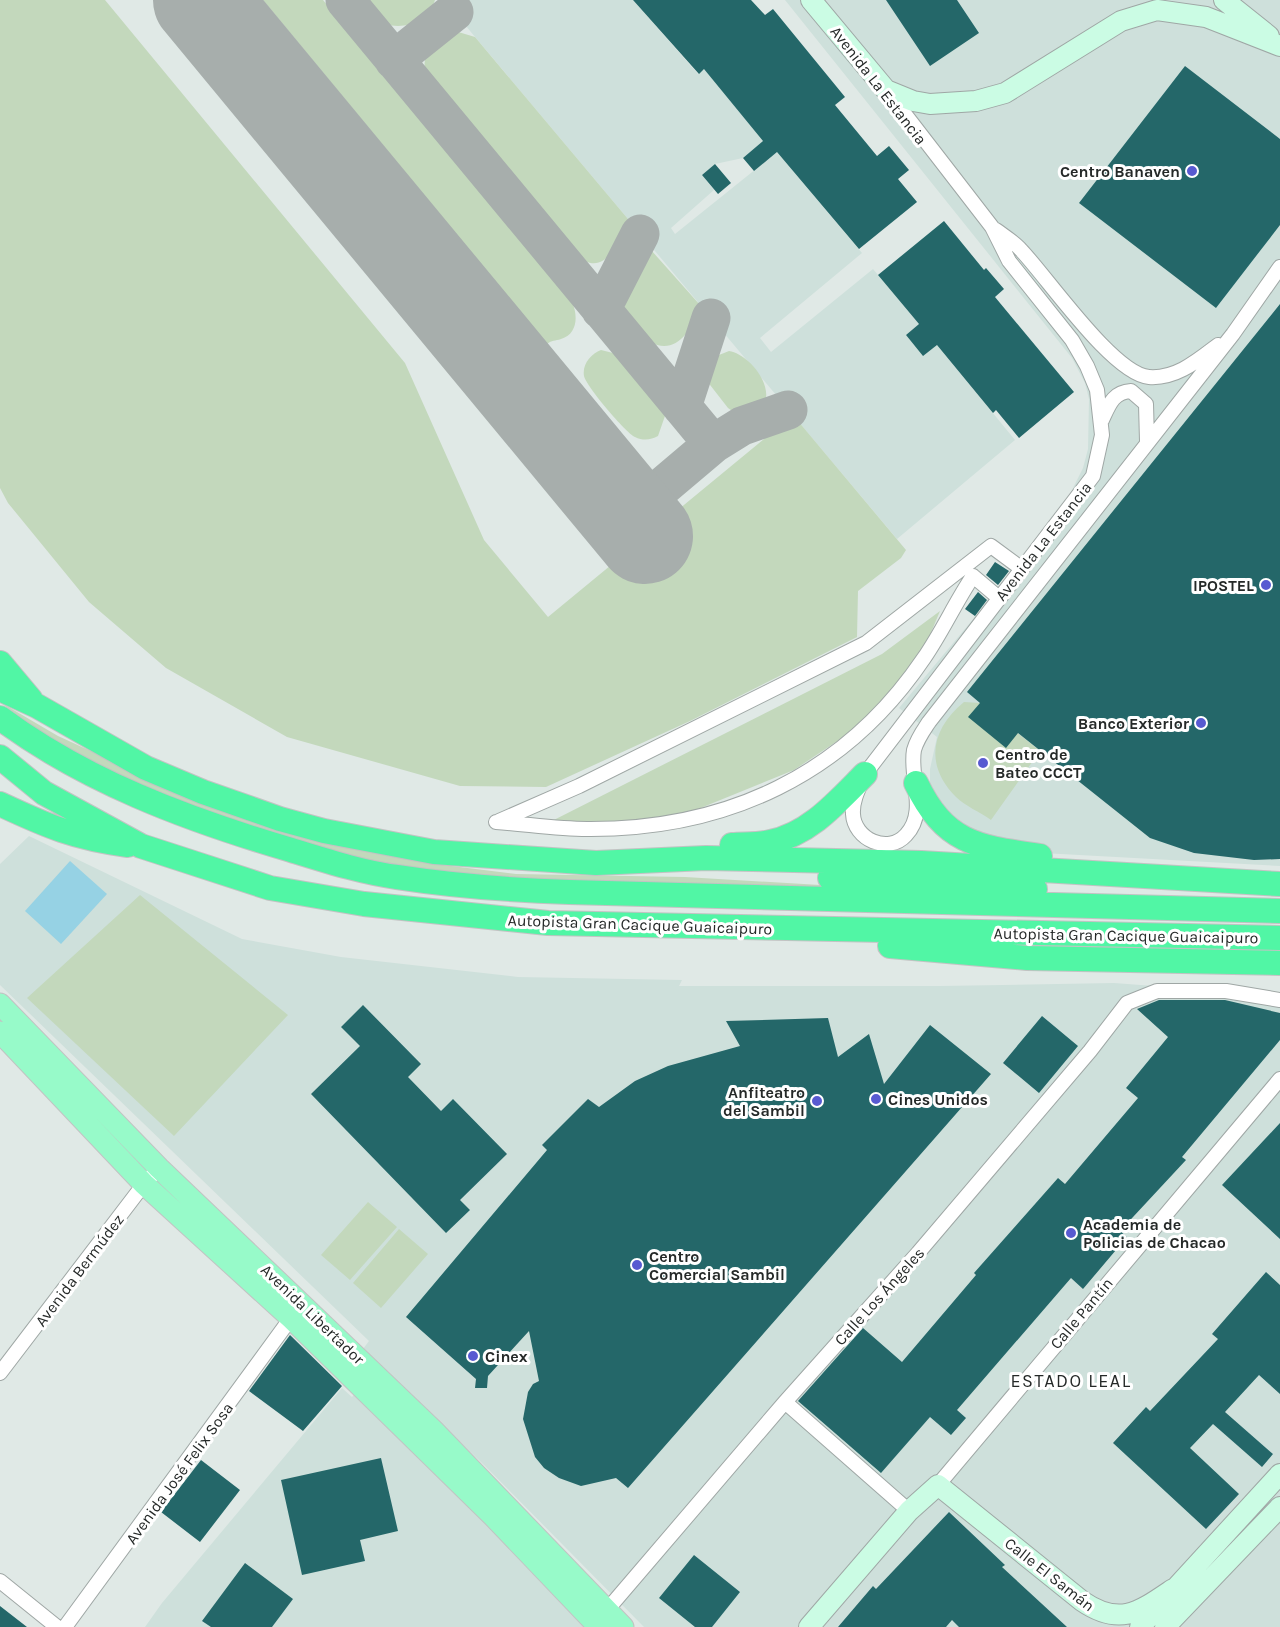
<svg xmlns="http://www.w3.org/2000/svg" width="1280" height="1627" viewBox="0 0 1280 1627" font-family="Karla,sans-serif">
	<rect width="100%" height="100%" fill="#e0e9e6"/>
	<!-- built -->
	<path fill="#cee0db" d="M 444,0 L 633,0 L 698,74 L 705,69 L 763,141 L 743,158 L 715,164 L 702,175 L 714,190 L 671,228 L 675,234 L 777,152 L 862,253 L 760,338 L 771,352 L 873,269 L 919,324 L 906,335 L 923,355 L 937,345 L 1015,440 L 897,539 Z
		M 785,0 L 1280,0 L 1280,866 L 1024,852 L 949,824 L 930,785 L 930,769 L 937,737 L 899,708 L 994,594 L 1066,502 L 1083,468 L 1088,449 L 1089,399 L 1085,383 L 1072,358 Z
		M 29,836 L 242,939 L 341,957 L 518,977 L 682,980 L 679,986 L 940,986 L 1114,983 L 1221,991 L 1280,1000 L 1280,1627 L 644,1627 L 484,1465 L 363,1349 L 369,1341 L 0,985 L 0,864 Z
		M 342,1388 L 352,1397 L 359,1389 L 588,1627 L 145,1627 L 162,1603 Z"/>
	<!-- green -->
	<path fill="#c3d8bc" d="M 0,0 L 105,0 L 405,363 L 484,540 L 548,617 L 781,425 L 789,420 L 798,421 L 906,550 L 901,558 L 858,591 L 857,637 L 690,721 L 546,787 L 460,786 L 287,737 L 166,668 L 89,602 L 8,503 L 0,488 Z
		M 263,0 L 323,0 L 572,302 C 578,315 578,334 561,339 C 555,341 552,340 547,344 Z
		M 365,0 L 435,0 C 428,22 405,30 385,24 Z
		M 455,31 L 475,37 L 628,219 L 629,226 C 612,250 603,280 572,252 L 425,72 C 422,50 436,38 455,31 Z
		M 651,250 L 700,305 C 689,342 664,364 634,327 C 628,319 623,311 624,302 C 625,291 631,281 636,272 C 640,264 643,254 651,250 Z
		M 601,350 L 617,354 L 666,413 L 658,436 C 651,440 643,441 635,437 C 626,433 586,386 584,376 C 582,364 591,354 601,350 Z
		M 729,351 C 749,354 777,388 762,408 L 735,413 L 728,408 L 707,381 L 706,375 L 714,357 Z
		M 940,611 L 920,659 L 866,722 L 794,770 L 681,816 L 648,822 L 542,826 L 882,654 Z
		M 0,702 L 58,736 L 156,781 L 340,846 L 427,863 L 516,874 L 685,877 L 1004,896 L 490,880 L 375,862 L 291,842 L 135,786 L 56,743 Z
		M 964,702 L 980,703 L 1040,751 L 991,820 C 980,812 965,806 956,797 C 924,765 931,729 964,702 Z
		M 140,895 L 288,1015 L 174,1136 L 27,998 Z
		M 368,1202 L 397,1227 L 350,1280 L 321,1255 Z
		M 399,1229 L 428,1254 L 381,1308 L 353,1283 Z"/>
	<!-- water -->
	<path fill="#96d2e4" d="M 70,861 L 107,894 L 61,944 L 25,911 Z"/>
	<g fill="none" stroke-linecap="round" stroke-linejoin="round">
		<!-- taxiway -->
		<path stroke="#a7aeac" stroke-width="39" d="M 345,0 L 713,444 L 628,516
			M 394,60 L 454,12
			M 601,310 L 640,234
			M 682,407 L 711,318
			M 713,444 L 742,426 L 788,410"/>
		<!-- runway -->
		<path stroke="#a7aeac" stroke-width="96" d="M 201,0 L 645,536"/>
	</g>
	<!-- building -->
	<path fill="#246769" d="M 633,0 L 751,0 L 765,15 L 773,9 L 845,97 L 835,105 L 877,156 L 889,146 L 909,170 L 898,179 L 917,202 L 859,249 L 777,152 L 754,171 L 743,158 L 763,141 L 704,69 L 699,74 Z
		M 886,0 L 957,0 L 979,33 L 930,66 Z
		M 1185,66 L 1280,139 L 1280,225 L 1216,308 L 1079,203 Z
		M 715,164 L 731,183 L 718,194 L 702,175 Z
		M 944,221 L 984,270 L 986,268 L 1004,289 L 995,297 L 1074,392 L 1019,438 L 996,410 L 993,413 L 937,345 L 923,356 L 906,335 L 919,324 L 878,275 Z
		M 1280,304 L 1280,859 L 1254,860 L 1194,853 L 1150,838 L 1018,733 L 1006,748 L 968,717 L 980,703 L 967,692 Z
		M 995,562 L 1009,571 L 998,585 L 986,575 Z
		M 978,592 L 987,600 L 975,616 L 965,609 Z
		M 1159,1000 L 1225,1000 L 1280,1013 L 1280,1040 L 1182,1157 L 1186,1160 L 1120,1231 L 1127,1237 L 1083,1289 L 1071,1278 L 957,1410 L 966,1418 L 951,1435 L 930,1417 L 881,1473 L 798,1401 L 863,1328 L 902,1362 L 976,1275 L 974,1273 L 1058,1178 L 1065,1184 L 1138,1098 L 1126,1088 L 1168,1037 L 1137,1009 Z
		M 363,1005 L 421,1064 L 408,1077 L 441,1111 L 453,1099 L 507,1154 L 460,1200 L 470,1210 L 446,1233 L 311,1094 L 360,1046 L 341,1027 Z
		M 1042,1016 L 1078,1046 L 1039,1093 L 1003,1063 Z
		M 828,1018 L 838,1057 L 869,1034 L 884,1084 L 930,1025 L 991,1074 L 628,1488 L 616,1478 L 581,1486 L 559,1478 L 544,1468 L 535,1457 L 523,1419 L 528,1392 L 533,1384 L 539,1381 L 529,1331 L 488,1376 L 487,1388 L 475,1388 L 476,1379 L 406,1317 L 547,1150 L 542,1145 L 588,1099 L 599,1107 L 635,1081 L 668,1066 L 740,1046 L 726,1021 Z
		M 1280,1123 L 1280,1239 L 1222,1185 Z
		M 1266,1272 L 1280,1285 L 1280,1394 L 1259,1375 L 1225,1412 L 1273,1454 L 1262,1467 L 1213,1424 L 1190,1448 L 1239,1494 L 1206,1529 L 1113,1443 L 1146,1407 L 1150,1411 L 1218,1339 L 1212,1334 Z
		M 290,1335 L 342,1386 L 303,1431 L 249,1391 Z
		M 381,1458 L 398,1531 L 360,1540 L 365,1561 L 302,1575 L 281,1480 Z
		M 201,1460 L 240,1490 L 200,1542 L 161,1512 Z
		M 949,1512 L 1005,1565 L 1002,1567 L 1067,1627 L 959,1627 L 952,1620 L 946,1627 L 838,1627 L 873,1586 L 876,1589 Z
		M 694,1555 L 740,1592 L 712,1627 L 695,1627 L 659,1598 Z
		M 245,1563 L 293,1599 L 272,1627 L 211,1627 L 202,1621 Z
		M 0,1606 L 27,1627 L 0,1627 Z"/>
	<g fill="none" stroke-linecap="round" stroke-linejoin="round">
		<defs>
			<path id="street" d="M 887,91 L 992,227 L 1009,261 L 1072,340 L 1087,366 L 1097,390 L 1102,435 L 1093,476 L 865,774 C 860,786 852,800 853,814 C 854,839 888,855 906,835 C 928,812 909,777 914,750 C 917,739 923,731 929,722 L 1233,334 L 1280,267
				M 996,230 C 1004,236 1014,242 1021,250 C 1047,277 1113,374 1149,377 C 1176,379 1197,361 1218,345
				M 1102,420 C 1109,405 1113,392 1131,391 L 1146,404 L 1147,441
				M 499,821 L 579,786 L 866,643 L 991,546 L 1022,569
				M 496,822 C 526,824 557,829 587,829 C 726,830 845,775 924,658 C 942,632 955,603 973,576 L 999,598
				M 0,1373 L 144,1184 L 159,1168
				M 785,1402 L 909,1511
				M 938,1485 L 1280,1079
				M 0,1581 L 57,1627
				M 607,1610 L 785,1402 L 918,1253 L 1090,1051 L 1127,1003 L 1157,991 L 1226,991 L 1280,1000
				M 65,1627 L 291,1318"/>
			<path id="secondary" d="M 811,0 L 886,90 L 913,101 L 930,104 L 976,101 L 1005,93 L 1121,21 L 1157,10 L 1206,17 L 1280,46
				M 1224,0 L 1269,36
				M 809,1627 L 909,1511 L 938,1485 L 1082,1601 C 1120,1627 1139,1612 1173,1589
				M 1140,1627 L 1280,1474
				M 1165,1627 L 1280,1507"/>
			<path id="primary" d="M 0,1004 L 159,1168 L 433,1430 L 623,1627
				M 0,1032 L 144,1184 L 291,1318 L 493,1516 L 599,1627"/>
			<path id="highway" d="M 0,663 L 31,700
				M 0,689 L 37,706 L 146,768 L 203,792 L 280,819 L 324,831 L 434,852 L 596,863 L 706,858 L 921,863 L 1280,884
				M 0,718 C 85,781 186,819 288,849 C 324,860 360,872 397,877 C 455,886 512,890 569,892 L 1280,911
				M 0,757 L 44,793 L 141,846 L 270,888 L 364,904 L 548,923 L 1280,938
				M 916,783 C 945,844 978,847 1040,856
				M 0,804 C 47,826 75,838 128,845
				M 732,845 C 744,844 758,845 770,842 C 809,835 838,801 865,774
				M 830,878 L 1035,889
				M 890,946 L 1027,958 L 1280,963"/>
		</defs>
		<!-- street casing -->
		<use href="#street" stroke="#9fa7a5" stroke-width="16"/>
		<!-- secondary casing -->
		<use href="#secondary" stroke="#9fa7a5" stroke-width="22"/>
		<!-- primary casing -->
		<use href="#primary" stroke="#c2c3c3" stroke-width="23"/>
		<!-- highway casing -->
		<use href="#highway" stroke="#c2c3c3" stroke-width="26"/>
		<!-- street -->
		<use href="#street" stroke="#fff" stroke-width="14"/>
		<!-- secondary -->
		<use href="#secondary" stroke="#cbfce4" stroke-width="20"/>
		<!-- primary -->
		<use href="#primary" stroke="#97fac9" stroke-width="21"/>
		<!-- highway -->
		<use href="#highway" stroke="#51f6a5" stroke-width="24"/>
	</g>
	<!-- markers -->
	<g fill="#585ad1" stroke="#fff" stroke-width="2">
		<circle cx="1192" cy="171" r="6"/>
		<circle cx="1266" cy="585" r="6"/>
		<circle cx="1201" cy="723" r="6"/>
		<circle cx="983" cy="763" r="6"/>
		<circle cx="876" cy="1099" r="6"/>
		<circle cx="817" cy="1101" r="6"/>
		<circle cx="1071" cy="1233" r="6"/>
		<circle cx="637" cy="1265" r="6"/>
		<circle cx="473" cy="1356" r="6"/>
	</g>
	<g text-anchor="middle" stroke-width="6" stroke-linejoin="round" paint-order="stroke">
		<!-- street labels -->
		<g font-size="16" fill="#252928" stroke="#fff">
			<text transform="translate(879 85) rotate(52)" y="6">Avenida La Estancia</text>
			<text transform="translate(1043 541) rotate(-52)" y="6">Avenida La Estancia</text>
			<text transform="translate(640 924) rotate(2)" y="6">Autopista Gran Cacique Guaicaipuro</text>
			<text transform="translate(1126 935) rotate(1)" y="6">Autopista Gran Cacique Guaicaipuro</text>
			<text transform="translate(79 1270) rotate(-53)" y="6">Avenida Bermúdez</text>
			<text transform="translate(879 1296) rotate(-48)" y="6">Calle Los Ángeles</text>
			<text transform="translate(1081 1313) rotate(-50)" y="6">Calle Pantín</text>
			<text transform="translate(313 1314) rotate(44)" y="6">Avenida Libertador</text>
			<text transform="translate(179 1473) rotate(-54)" y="6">Avenida José Felix Sosa</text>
			<text transform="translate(1050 1574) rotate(38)" y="6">Calle El Samán</text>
		</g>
		<!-- poi labels -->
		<g font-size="16" font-weight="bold" fill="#252928" stroke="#fff" text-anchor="start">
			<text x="1180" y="177" text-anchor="end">Centro Banaven</text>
			<text x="1254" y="591" text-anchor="end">IPOSTEL</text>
			<text x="1189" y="729" text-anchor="end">Banco Exterior</text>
			<text x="995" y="760">Centro de<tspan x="995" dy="18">Bateo CCCT</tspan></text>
			<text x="805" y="1098" text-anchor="end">Anfiteatro<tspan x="805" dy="18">del Sambil</tspan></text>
			<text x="888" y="1105">Cines Unidos</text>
			<text x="1083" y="1230">Academia de<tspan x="1083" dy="18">Policias de Chacao</tspan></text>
			<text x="649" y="1262">Centro<tspan x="649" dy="18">Comercial Sambil</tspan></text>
			<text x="485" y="1362">Cinex</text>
		</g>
		<!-- neighbourhood labels -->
		<g font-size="18" letter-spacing="1.5" fill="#252928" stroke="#fff">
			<text x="1071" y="1387">ESTADO LEAL</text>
		</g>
	</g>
</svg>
